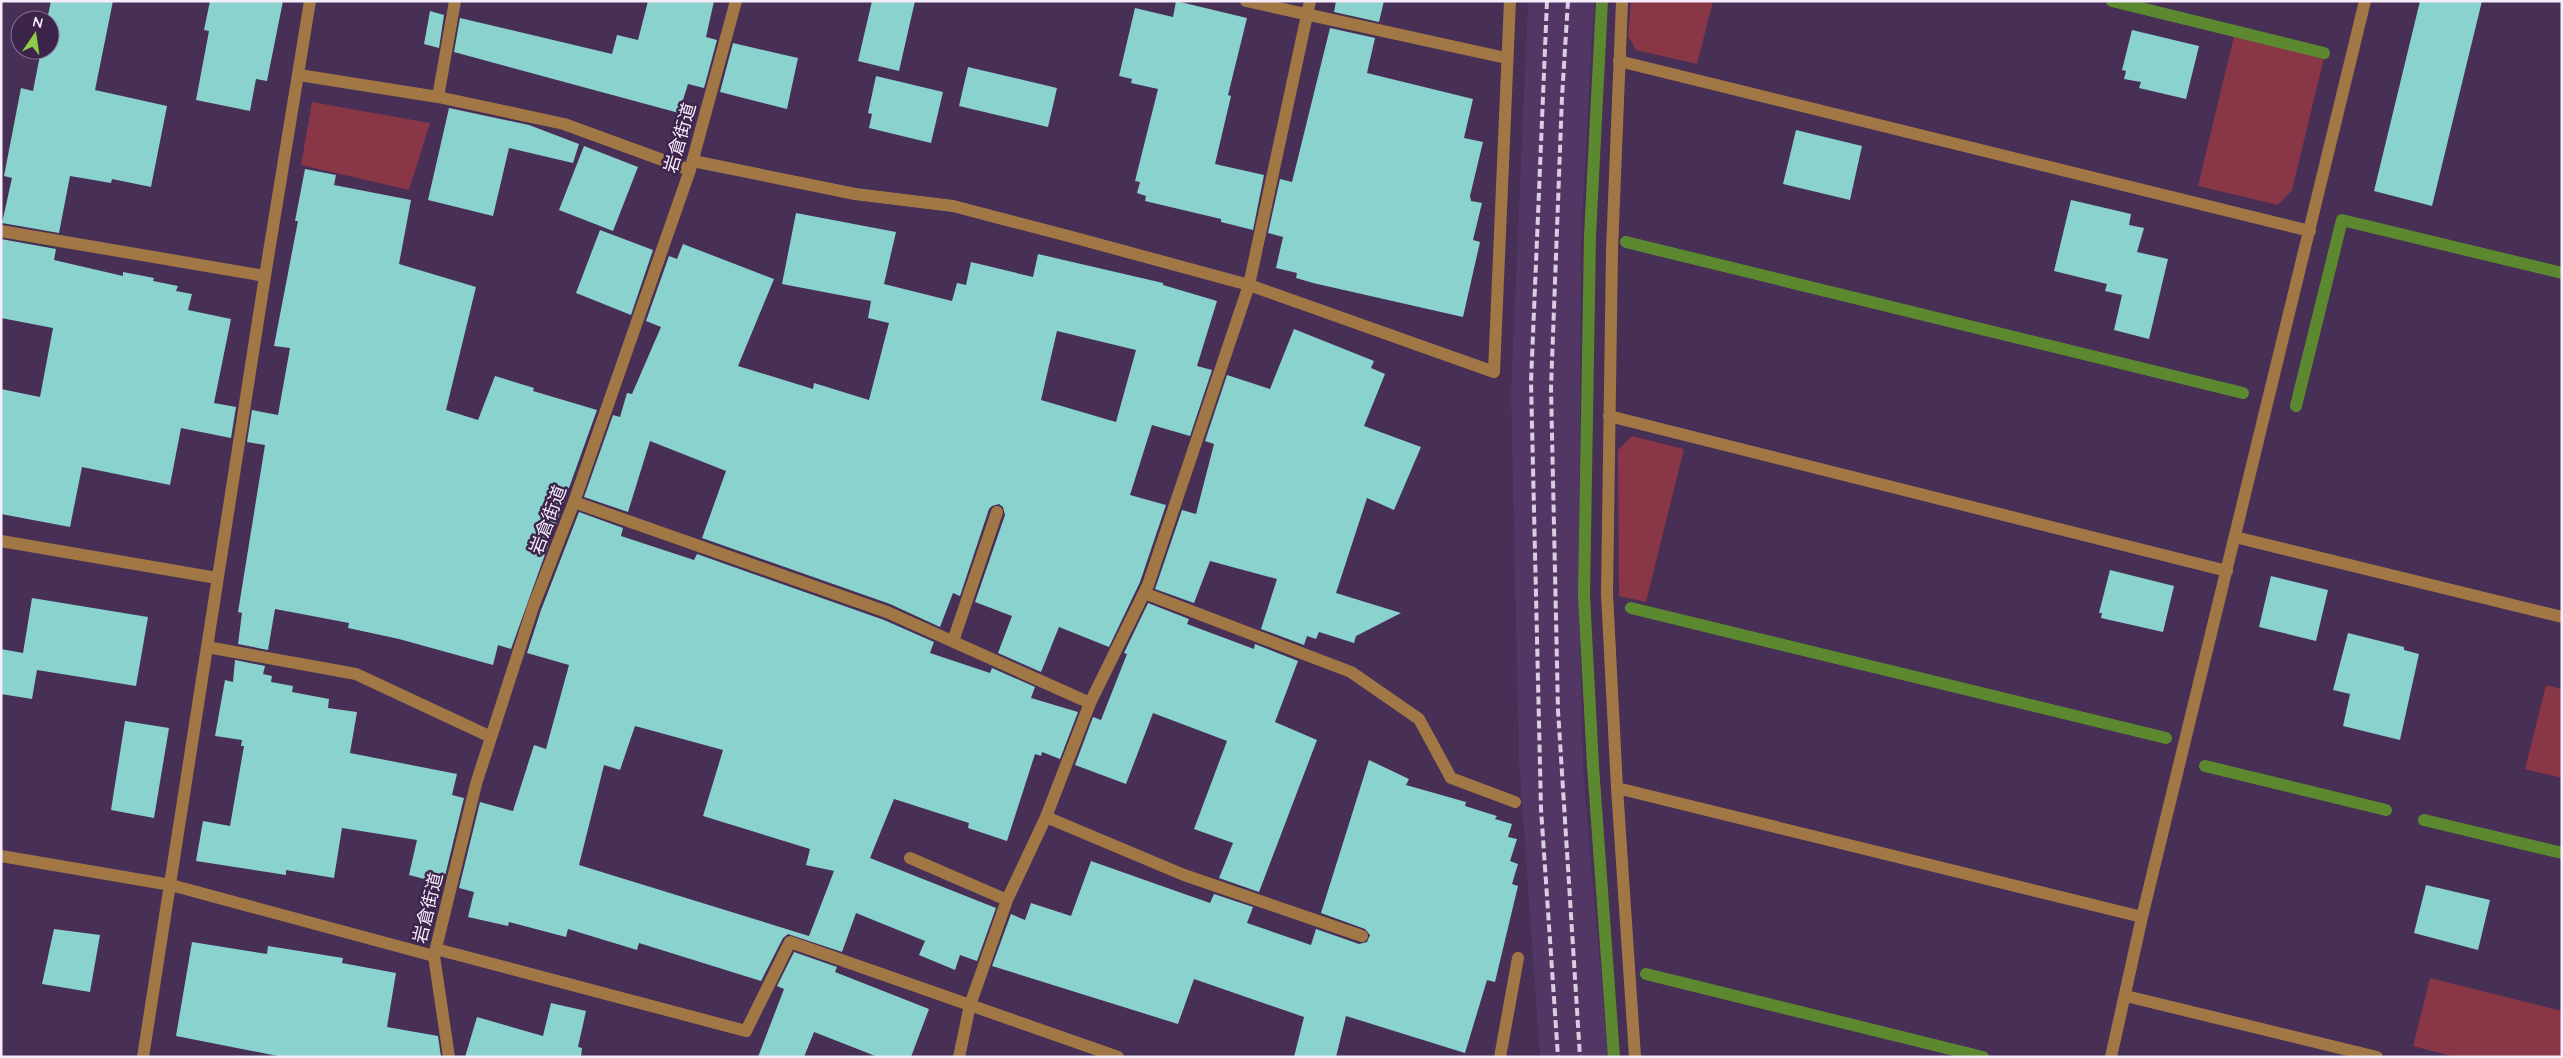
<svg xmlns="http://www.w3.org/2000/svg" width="2563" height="1058" viewBox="0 0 2563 1058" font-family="Quicksand,'Noto Sans JP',sans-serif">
	<rect width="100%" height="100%" fill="#472f56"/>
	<!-- built -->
	<path fill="#523663" d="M 1528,1 L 1594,1 L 1581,236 L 1579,596 L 1583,768 L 1608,1057 L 1540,1057 L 1519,760 L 1511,393 Z"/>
	<!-- green -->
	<path fill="#893746" d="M 1631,1 L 1713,1 L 1697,64 L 1636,50 L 1628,36 Z
		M 2234,36 L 2324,58 L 2292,190 L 2278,205 L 2198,186 Z
		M 312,102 L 430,123 L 409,190 L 301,165 Z
		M 1632,436 L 1684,449 L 1646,602 L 1619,596 L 1618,450 Z
		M 2546,685 L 2562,689 L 2562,778 L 2525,769 Z
		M 2430,978 L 2562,1011 L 2561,1057 L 2455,1057 L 2413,1046 Z"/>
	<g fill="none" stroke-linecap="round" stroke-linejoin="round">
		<!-- stream -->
		<path stroke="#5c882f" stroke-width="12" d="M 1602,1 L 1590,236 L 1584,596 L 1593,766 L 1614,1057
			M 2112,1 L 2324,53
			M 1626,242 L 2243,393
			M 2296,406 L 2342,220 L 2562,273
			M 1631,608 L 2166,738
			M 2205,766 L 2386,810
			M 2424,820 L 2562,853
			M 1646,974 L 1983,1057"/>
	</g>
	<!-- building -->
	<path fill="#89d2ce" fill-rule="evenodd" d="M 51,1 L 113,1 L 95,90 L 167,106 L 151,187 L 112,179 L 111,183 L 70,176 L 59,233 L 2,223 L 12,178 L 4,176 L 21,88 L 33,91 L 41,50 L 50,50 L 50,20 L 47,20 Z
		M 210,1 L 283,1 L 267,81 L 256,79 L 250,111 L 196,100 L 209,31 L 204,30 Z
		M 648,1 L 714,1 L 706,37 L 717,40 L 704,88 L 688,84 L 679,113 L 454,52 L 460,18 L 612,54 L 617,35 L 638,40 Z
		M 872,1 L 915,1 L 899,71 L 858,61 Z
		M 1176,1 L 1247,18 L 1228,95 L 1231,96 L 1215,164 L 1264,175 L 1253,230 L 1221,222 L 1221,219 L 1145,201 L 1146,196 L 1137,193 L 1140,182 L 1135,181 L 1158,89 L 1131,83 L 1132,79 L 1119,76 L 1135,8 L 1173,17 Z
		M 1336,1 L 1384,1 L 1379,22 L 1334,12 Z
		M 2420,1 L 2482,1 L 2432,206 L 2374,191 Z
		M 430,11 L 444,15 L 439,48 L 424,44 Z
		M 1330,28 L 1375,38 L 1367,73 L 1473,99 L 1464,138 L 1483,142 L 1470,196 L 1471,201 L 1482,203 L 1473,240 L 1480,242 L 1463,317 L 1313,283 L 1296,278 L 1297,273 L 1276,268 L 1283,237 L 1268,233 L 1280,179 L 1292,182 Z
		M 2132,30 L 2199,46 L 2186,99 L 2139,88 L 2141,82 L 2124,79 L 2126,71 L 2122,70 Z
		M 733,43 L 798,58 L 787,109 L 720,92 Z
		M 968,67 L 1057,88 L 1048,127 L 959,106 Z
		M 876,76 L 943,92 L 931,143 L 869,128 L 872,114 L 868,113 Z
		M 449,108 L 529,125 L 579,144 L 573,163 L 509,148 L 493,216 L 428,200 Z
		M 1796,130 L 1862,146 L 1850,200 L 1783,184 Z
		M 584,146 L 638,167 L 613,231 L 559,210 Z
		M 305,169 L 336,175 L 334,185 L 411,200 L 399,264 L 476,287 L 446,410 L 478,420 L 495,376 L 534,388 L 533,391 L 597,410 L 511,649 L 498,645 L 493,665 L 399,639 L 348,628 L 349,623 L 275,609 L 268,650 L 238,644 L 242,613 L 238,612 L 265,445 L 247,442 L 252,410 L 278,415 L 290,348 L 274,346 L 298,221 L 295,221 Z
		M 2071,200 L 2131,214 L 2129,225 L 2144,228 L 2137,252 L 2168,259 L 2149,339 L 2114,330 L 2122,295 L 2105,291 L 2107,284 L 2054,271 Z
		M 796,213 L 896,232 L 884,284 L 952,301 L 957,283 L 966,285 L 971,262 L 1033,277 L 1038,254 L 1163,283 L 1163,285 L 1217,301 L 1197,366 L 1212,370 L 1190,436 L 1152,425 L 1130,495 L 1166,505 L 1140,582 L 1109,647 L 1059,627 L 1041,672 L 998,653 L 1012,616 L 975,602 L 1005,515 L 1003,507 L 999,504 L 992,506 L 989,509 L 960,596 L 953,593 L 940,627 L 890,604 L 702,538 L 726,471 L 650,441 L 628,512 L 584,497 L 613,415 L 620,417 L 627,393 L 632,394 L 661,327 L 646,321 L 669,256 L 677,259 L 683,244 L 774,279 L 738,366 L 813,389 L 814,383 L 869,400 L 889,323 L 868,318 L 871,301 L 782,284 ZM 1057,331 L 1136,350 L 1116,422 L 1041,400 Z
		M 600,230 L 653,250 L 631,315 L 576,293 Z
		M 1,239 L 56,249 L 54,260 L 123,276 L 123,272 L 154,278 L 153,281 L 178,286 L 176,291 L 192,294 L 188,310 L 231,319 L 214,403 L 236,407 L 231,438 L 181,428 L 170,485 L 82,467 L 70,527 L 1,514 L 1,389 L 40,397 L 53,328 L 1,318 Z
		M 1294,329 L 1374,361 L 1371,368 L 1385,374 L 1364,426 L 1421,447 L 1394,510 L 1367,498 L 1336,593 L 1401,613 L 1356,636 L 1354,643 L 1319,632 L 1316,639 L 1307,636 L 1304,645 L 1261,629 L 1277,579 L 1210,561 L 1194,603 L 1155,589 L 1182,510 L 1196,514 L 1214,444 L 1205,441 L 1227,375 L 1270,389 Z
		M 579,512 L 623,528 L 621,536 L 694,560 L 697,554 L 884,620 L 934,642 L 930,653 L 990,673 L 992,668 L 1035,687 L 1031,698 L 1078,712 L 1060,759 L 1042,752 L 1041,756 L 1035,754 L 1007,841 L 968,828 L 969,823 L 894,799 L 870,858 L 996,908 L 977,961 L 960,955 L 955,970 L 919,955 L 925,941 L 856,913 L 842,952 L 788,934 L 783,938 L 761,981 L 639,943 L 637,950 L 568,929 L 566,937 L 509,922 L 508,926 L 468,917 L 474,892 L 459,888 L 480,802 L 513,811 L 534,745 L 546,749 L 569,665 L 527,653 L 541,610 ZM 635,726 L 723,750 L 703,816 L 810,849 L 806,865 L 834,871 L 809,936 L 579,865 L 604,765 L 620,770 Z
		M 2110,570 L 2174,586 L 2163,632 L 2101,618 L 2102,613 L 2099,613 Z
		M 2271,576 L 2328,590 L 2316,641 L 2259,627 Z
		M 32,598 L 148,617 L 136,686 L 37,670 L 32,699 L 1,694 L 1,649 L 23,653 Z
		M 1148,603 L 1189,619 L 1187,624 L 1254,649 L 1255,644 L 1298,661 L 1275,722 L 1317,740 L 1259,892 L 1219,878 L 1233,843 L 1194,829 L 1227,741 L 1153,713 L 1126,784 L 1075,765 L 1093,717 L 1101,720 L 1127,654 L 1124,653 Z
		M 2348,633 L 2404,647 L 2404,650 L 2419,654 L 2400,740 L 2343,726 L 2350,694 L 2333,690 Z
		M 235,660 L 265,666 L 263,674 L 272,676 L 271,682 L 293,686 L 292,692 L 329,699 L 328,708 L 357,712 L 350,753 L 457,774 L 452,795 L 464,798 L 443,884 L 409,875 L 417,840 L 342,828 L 334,878 L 286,870 L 286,875 L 196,861 L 203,821 L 230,826 L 244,746 L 241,746 L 242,740 L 215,736 L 225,680 L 233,682 Z
		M 125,721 L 169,728 L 154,818 L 111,810 Z
		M 1369,760 L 1409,779 L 1406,785 L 1466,802 L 1465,806 L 1497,816 L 1495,819 L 1512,824 L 1508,837 L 1517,839 L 1510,861 L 1518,864 L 1512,884 L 1518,886 L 1495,982 L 1487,980 L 1465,1053 L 1346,1016 L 1336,1057 L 1294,1057 L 1304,1017 L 1194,979 L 1178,1024 L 992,966 L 1011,914 L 1025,920 L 1031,903 L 1071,916 L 1091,861 L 1210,903 L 1214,894 L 1253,907 L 1247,923 L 1311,945 L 1316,929 L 1359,944 L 1367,942 L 1370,935 L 1365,929 L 1321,913 Z
		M 2426,885 L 2490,900 L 2478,950 L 2414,933 Z
		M 54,929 L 100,935 L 90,992 L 42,984 Z
		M 192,942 L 267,954 L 268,946 L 343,958 L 342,963 L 396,973 L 387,1027 L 438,1036 L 441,1057 L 283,1057 L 176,1036 Z
		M 794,952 L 837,967 L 835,972 L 929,1009 L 911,1057 L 878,1057 L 814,1032 L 804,1057 L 758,1057 L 784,989 L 777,986 Z
		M 551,1003 L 586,1011 L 578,1047 L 582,1048 L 581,1057 L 465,1057 L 477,1017 L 543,1036 Z"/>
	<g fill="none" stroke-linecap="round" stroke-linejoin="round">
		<!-- minor -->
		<path stroke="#a17845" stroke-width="12" d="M 1246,1 L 1506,58
			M 1622,1 L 1612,250 L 1607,594 L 1617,788 L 1635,1057
			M 1619,61 L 2310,231
			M 299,75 L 438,97 L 564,124 L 690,170
			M 438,97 L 455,1
			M 693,161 L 855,194 L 953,206 L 1072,237 L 1249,285 L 1494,372 L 1510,1
			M 1,231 L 265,276
			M 1609,416 L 2227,571
			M 574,502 L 887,612 L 1090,703
			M 2235,537 L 2562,617
			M 1,541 L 217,578
			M 1144,593 L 1351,672 L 1419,719 L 1451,778 L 1515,802
			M 953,641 L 997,512
			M 207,647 L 356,674 L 491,737
			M 1617,788 L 2142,917
			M 1046,817 L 1184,875 L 1362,936
			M 1,856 L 171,885 L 434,956
			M 910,858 L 1007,900
			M 436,949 L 746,1031 L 790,942 L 1118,1057
			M 2126,996 L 2377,1057
			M 143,1057 L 265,276 L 310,1
			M 449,1057 L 434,956 L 476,784 L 533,607 L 574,502 L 690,170 L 736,1
			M 959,1057 L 970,1005 L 1007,900 L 1046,817 L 1090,703 L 1148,585 L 1249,285 L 1310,1
			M 1500,1057 L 1518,958
			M 2111,1057 L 2142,917 L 2365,1"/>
		<!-- rail -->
		<path stroke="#d9cde0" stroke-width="4" stroke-dasharray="8 4" stroke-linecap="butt" d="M 1547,1 L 1531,382 L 1541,809 L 1558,1057
			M 1568,1 L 1562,97 L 1551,388 L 1558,710 L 1580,1057"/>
	</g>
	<g text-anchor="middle" stroke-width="5" stroke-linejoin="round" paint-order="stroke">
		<!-- street labels -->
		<g font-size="18" fill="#f6edfc" stroke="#3d244b">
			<text transform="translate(680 138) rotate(-74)" y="6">岩倉街道</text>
			<text transform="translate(548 520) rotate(-69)" y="6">岩倉街道</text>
			<text transform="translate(428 908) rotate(-76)" y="6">岩倉街道</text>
		</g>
	</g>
	<!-- border -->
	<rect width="2563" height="1058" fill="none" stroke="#f6edfc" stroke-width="5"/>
	<!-- north arrow -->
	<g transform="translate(35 35) rotate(13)"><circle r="24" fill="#3d244b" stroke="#877492"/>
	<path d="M0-4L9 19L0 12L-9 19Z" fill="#8cce46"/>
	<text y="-8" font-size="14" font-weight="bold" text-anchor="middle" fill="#f6edfc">N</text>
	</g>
</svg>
